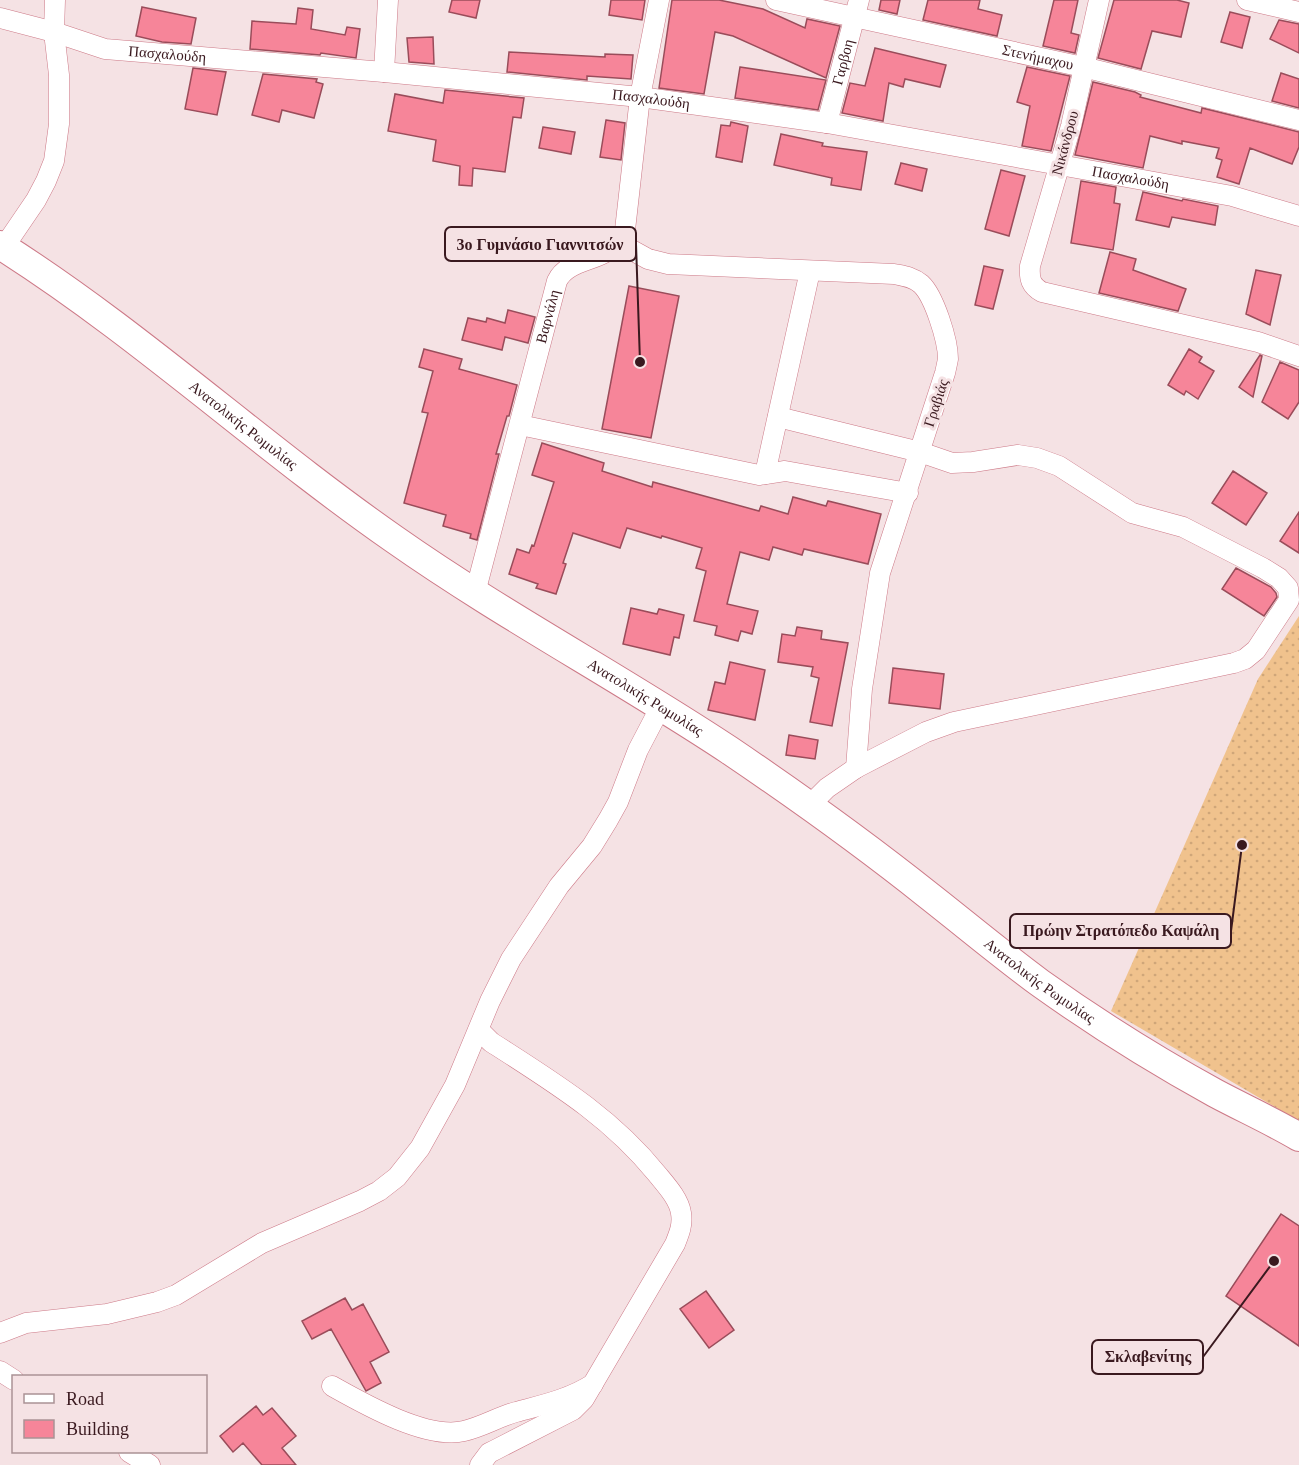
<svg xmlns="http://www.w3.org/2000/svg" width="1299" height="1465" viewBox="0 0 1299 1465" font-family="Georgia,serif">
	<defs>
		<pattern id="grass-dots" width="8" height="8" patternUnits="userSpaceOnUse" patternTransform="scale(1.5)"><rect width="8" height="8" fill="#f0c28d"/><path d="M2 2h.1M6 6h.1" fill="none" stroke="#cfa679" stroke-width="1.8" stroke-linecap="round"/></pattern>
	</defs>
	<rect width="100%" height="100%" fill="#f5e2e4"/>
	<!-- grass -->
	<path fill="url(#grass-dots)" d="M 1299,616 L 1299,1121 L 1111,1011 L 1258,679 Z"/>
	<!-- building -->
	<path fill="#f68599" stroke="#9a4c5a" stroke-width="1.5" d="M 452,0 L 480,0 L 476,18 L 449,12 Z
		M 611,0 L 645,0 L 642,20 L 609,15 Z
		M 672,0 L 719,0 L 763,9 L 805,28 L 807,19 L 840,26 L 826,78 L 733,36 L 715,32 L 704,94 L 659,88 Z
		M 881,0 L 900,0 L 897,14 L 879,10 Z
		M 928,0 L 980,0 L 978,9 L 1002,15 L 997,36 L 923,20 Z
		M 1054,0 L 1078,0 L 1071,33 L 1079,35 L 1075,53 L 1043,46 Z
		M 1114,0 L 1177,0 L 1189,3 L 1181,37 L 1152,31 L 1141,69 L 1098,58 Z
		M 142,7 L 196,18 L 191,44 L 162,42 L 136,36 Z
		M 298,8 L 313,10 L 311,29 L 345,35 L 347,27 L 360,29 L 356,58 L 321,53 L 320,55 L 250,49 L 252,21 L 296,24 Z
		M 1230,12 L 1250,17 L 1242,48 L 1221,42 Z
		M 1279,20 L 1299,24 L 1299,53 L 1270,39 Z
		M 433,37 L 434,64 L 409,62 L 407,38 Z
		M 875,48 L 946,65 L 940,87 L 905,79 L 903,87 L 889,83 L 883,121 L 842,113 L 850,83 L 865,86 Z
		M 509,52 L 605,57 L 605,54 L 633,55 L 631,79 L 587,76 L 587,80 L 507,72 Z
		M 740,67 L 826,80 L 818,110 L 735,98 Z
		M 1027,67 L 1070,76 L 1051,151 L 1022,146 L 1030,106 L 1017,102 Z
		M 193,68 L 226,72 L 217,115 L 185,109 Z
		M 1281,73 L 1299,79 L 1299,108 L 1272,101 Z
		M 263,74 L 317,79 L 316,82 L 323,84 L 314,118 L 282,110 L 279,122 L 252,115 Z
		M 1093,82 L 1135,92 L 1141,95 L 1140,97 L 1201,113 L 1202,108 L 1299,132 L 1299,147 L 1292,164 L 1250,148 L 1239,184 L 1217,177 L 1222,160 L 1216,158 L 1219,148 L 1182,141 L 1182,144 L 1150,136 L 1143,168 L 1075,155 Z
		M 445,90 L 524,98 L 521,118 L 513,117 L 505,172 L 473,168 L 472,186 L 459,185 L 460,166 L 433,161 L 436,140 L 388,131 L 395,94 L 443,103 Z
		M 606,120 L 625,123 L 621,160 L 600,157 Z
		M 731,122 L 748,126 L 742,162 L 716,157 L 721,125 L 730,126 Z
		M 543,127 L 575,132 L 571,154 L 539,148 Z
		M 781,134 L 823,143 L 822,146 L 867,152 L 861,190 L 831,185 L 832,178 L 774,165 Z
		M 901,163 L 927,169 L 922,191 L 895,184 Z
		M 1001,170 L 1025,176 L 1009,236 L 985,229 Z
		M 1081,181 L 1116,187 L 1114,203 L 1120,204 L 1113,250 L 1071,243 Z
		M 1143,192 L 1182,201 L 1183,199 L 1218,206 L 1215,225 L 1172,217 L 1169,227 L 1136,220 Z
		M 1110,252 L 1136,259 L 1133,270 L 1186,289 L 1178,311 L 1099,293 Z
		M 984,266 L 1003,270 L 993,309 L 975,305 Z
		M 1256,270 L 1281,275 L 1270,325 L 1246,314 Z
		M 629,286 L 679,296 L 651,438 L 602,429 Z
		M 508,310 L 535,317 L 528,343 L 505,337 L 502,350 L 462,340 L 468,318 L 486,322 L 487,318 L 505,323 Z
		M 424,349 L 462,359 L 459,369 L 517,385 L 509,416 L 507,416 L 496,454 L 499,454 L 477,540 L 470,538 L 471,534 L 443,526 L 446,515 L 404,503 L 428,413 L 422,412 L 433,371 L 419,367 Z
		M 1189,349 L 1202,357 L 1199,362 L 1214,371 L 1198,399 L 1186,391 L 1184,395 L 1168,385 Z
		M 1260,355 L 1262,356 L 1253,397 L 1239,387 Z
		M 1280,362 L 1299,370 L 1299,402 L 1288,419 L 1262,402 Z
		M 542,443 L 604,463 L 602,471 L 652,487 L 653,482 L 759,511 L 761,506 L 788,514 L 793,497 L 826,506 L 828,501 L 881,514 L 868,564 L 804,549 L 802,555 L 773,547 L 769,560 L 740,552 L 727,604 L 758,611 L 752,634 L 741,631 L 738,641 L 715,635 L 717,626 L 694,621 L 706,571 L 696,568 L 702,548 L 662,536 L 661,538 L 627,528 L 620,548 L 573,533 L 563,563 L 566,564 L 556,594 L 536,588 L 538,584 L 509,574 L 517,549 L 529,553 L 532,545 L 534,546 L 554,482 L 532,475 Z
		M 1233,471 L 1267,493 L 1246,525 L 1212,503 Z
		M 1299,512 L 1299,553 L 1280,541 Z
		M 1236,568 L 1271,587 L 1276,593 L 1277,597 L 1264,616 L 1222,589 Z
		M 631,608 L 657,614 L 659,609 L 684,615 L 679,638 L 674,637 L 670,655 L 623,644 Z
		M 797,627 L 822,631 L 821,639 L 848,643 L 832,726 L 810,722 L 819,678 L 811,676 L 813,667 L 778,662 L 782,634 L 795,636 Z
		M 730,662 L 765,670 L 755,720 L 708,710 L 715,682 L 725,684 Z
		M 893,668 L 944,674 L 940,709 L 889,703 Z
		M 789,735 L 818,740 L 815,759 L 786,755 Z
		M 1281,1214 L 1299,1226 L 1299,1346 L 1226,1296 Z
		M 706,1291 L 734,1330 L 709,1348 L 680,1309 Z
		M 345,1298 L 352,1310 L 363,1304 L 389,1352 L 370,1362 L 381,1383 L 366,1391 L 331,1329 L 312,1339 L 302,1321 Z
		M 256,1406 L 263,1415 L 272,1408 L 296,1436 L 282,1448 L 296,1465 L 262,1465 L 243,1443 L 233,1452 L 220,1436 Z"/>
	<g fill="none" stroke-linecap="round" stroke-linejoin="round">
		<defs>
			<g id="street">
				<path id="s1" d="M 776,0 L 1083,67 L 1299,120"/>
				<path d="M 1099,0 L 1071,126 L 1030,266 C 1029,279 1031,286 1042,292 L 1258,342 L 1299,356"/>
				<path d="M 1247,0 L 1299,12"/>
				<path id="s2" d="M 0,18 L 54,32 L 105,49 L 384,72 L 640,97 L 827,123 L 1232,196 L 1299,216"/>
				<path d="M 384,72 L 388,0"/>
				<path id="s3" d="M 827,123 L 859,0"/>
				<path d="M 619,243 L 648,259 L 668,264 L 894,274 C 904,276 913,277 921,284 C 934,296 948,340 948,359 C 947,364 946,369 945,373 L 880,573 L 862,689 L 856,768 L 827,788 L 809,806"/>
				<path d="M 4,247 L 36,200 L 46,181 L 54,161 L 59,124 L 59,75 L 54,32 L 55,0"/>
				<path d="M 778,417 L 920,452 L 952,463 L 973,462 L 1018,455 L 1037,458 L 1059,466 L 1132,513 L 1183,527 L 1263,568 L 1279,578 L 1288,588 L 1289,600 L 1256,650 L 1245,659 L 1234,663 L 954,722 L 926,732 L 856,768"/>
				<path d="M 520,425 L 759,475 L 785,471 L 908,493"/>
				<path d="M 765,474 L 810,271"/>
				<path id="s4" d="M 475,593 L 557,281 C 570,254 613,265 625,230 L 640,97 L 659,0"/>
				<path d="M 479,1030 L 491,1042 C 553,1082 610,1116 657,1174 C 666,1185 679,1199 681,1213 C 683,1225 679,1234 675,1244 L 594,1382 L 584,1399 L 573,1410 L 495,1450 L 489,1453 L 480,1465"/>
				<path d="M 0,1333 L 26,1323 L 107,1314 L 157,1302 L 176,1295 L 262,1243 L 360,1201 L 379,1191 L 397,1177 L 420,1148 L 455,1085 L 490,1001 L 511,959 L 559,886 L 592,846 L 608,820 L 618,802 L 638,750 L 661,706"/>
				<path d="M 0,1371 L 14,1380"/>
				<path d="M 332,1386 C 364,1404 427,1440 464,1431 C 482,1427 498,1417 516,1412 C 542,1405 570,1399 593,1384"/>
				<path d="M 129,1452 L 150,1465"/>
			</g>
			<g id="secondary">
				<path id="s5" d="M 0,245 C 139,333 259,445 394,539 C 502,615 619,677 729,750 C 797,796 864,844 928,895 C 965,924 1002,955 1040,983 C 1096,1023 1155,1060 1215,1093 C 1243,1108 1272,1121 1299,1137"/>
			</g>
		</defs>
		<!-- street casing -->
		<use href="#street" stroke="#cd7987" stroke-width="21"/>
		<!-- secondary casing -->
		<use href="#secondary" stroke="#cd7987" stroke-width="30"/>
		<!-- street -->
		<use href="#street" stroke="#fff" stroke-width="20"/>
		<!-- secondary -->
		<use href="#secondary" stroke="#fff" stroke-width="28"/>
	</g>
	<g text-anchor="middle" stroke-width="6" stroke-linejoin="round" paint-order="stroke">
		<!-- street labels -->
		<g font-size="15" fill="#3a191f" stroke="#f5e2e4">
			<text dy="5" stroke="none"><textPath href="#s2" startOffset="172">Πασχαλούδη</textPath></text>
			<text dy="5" stroke="none"><textPath href="#s1" startOffset="268">Στενήμαχου</textPath></text>
			<text dy="5" stroke="none"><textPath href="#s3" startOffset="63">Γαρβοη</textPath></text>
			<text dy="5" stroke="none"><textPath href="#s2" startOffset="658">Πασχαλούδη</textPath></text>
			<text transform="translate(1065 143) rotate(-75)" y="5">Νικάνδρου</text>
			<text dy="5" stroke="none"><textPath href="#s2" startOffset="1144">Πασχαλούδη</textPath></text>
			<text dy="5" stroke="none"><textPath href="#s4" startOffset="286">Βαρνάλη</textPath></text>
			<text transform="translate(936 403) rotate(-72)" y="5">Γραβιάς</text>
			<text dy="5" stroke="none"><textPath href="#s5" startOffset="303">Ανατολικής Ρωμυλίας</textPath></text>
			<text dy="5" stroke="none"><textPath href="#s5" startOffset="789">Ανατολικής Ρωμυλίας</textPath></text>
			<text dy="5" stroke="none"><textPath href="#s5" startOffset="1275">Ανατολικής Ρωμυλίας</textPath></text>
		</g>
	</g>
	<!-- callouts -->
	<path fill="none" stroke="#3a191f" stroke-width="2" d="M640 362L636 244M1242 845L1231 931M1274 1261L1203 1357"/>
	<g fill="#3a191f" stroke="#f5e2e4" stroke-width="2">
		<circle cx="640" cy="362" r="6"/>
		<circle cx="1242" cy="845" r="6"/>
		<circle cx="1274" cy="1261" r="6"/>
	</g>
	<g fill="#f5e2e4" stroke="#3a191f" stroke-width="2">
		<rect x="445" y="227" width="191" height="34" rx="6"/>
		<rect x="1010" y="914" width="221" height="34" rx="6"/>
		<rect x="1092" y="1340" width="111" height="34" rx="6"/>
	</g>
	<g font-size="16" text-anchor="middle" font-weight="bold" fill="#3a191f">
		<text x="540" y="250">3ο Γυμνάσιο Γιαννιτσών</text>
		<text x="1121" y="936">Πρώην Στρατόπεδο Καψάλη</text>
		<text x="1148" y="1362">Σκλαβενίτης</text>
	</g>
	<!-- legend -->
	<rect x="12" y="1375" width="195" height="78" fill="#f5e2e4" stroke="#aa9295" stroke-width="1.5"/>
	<rect x="24" y="1394" width="30" height="9" fill="#ffffff" stroke="#aa9295" stroke-width="1.5"/>
	<text x="66" y="1405" font-size="18" fill="#3a191f">Road</text>
	<rect x="24" y="1420" width="30" height="18" fill="#f68599" stroke="#aa9295" stroke-width="1.5"/>
	<text x="66" y="1435" font-size="18" fill="#3a191f">Building</text>
</svg>
